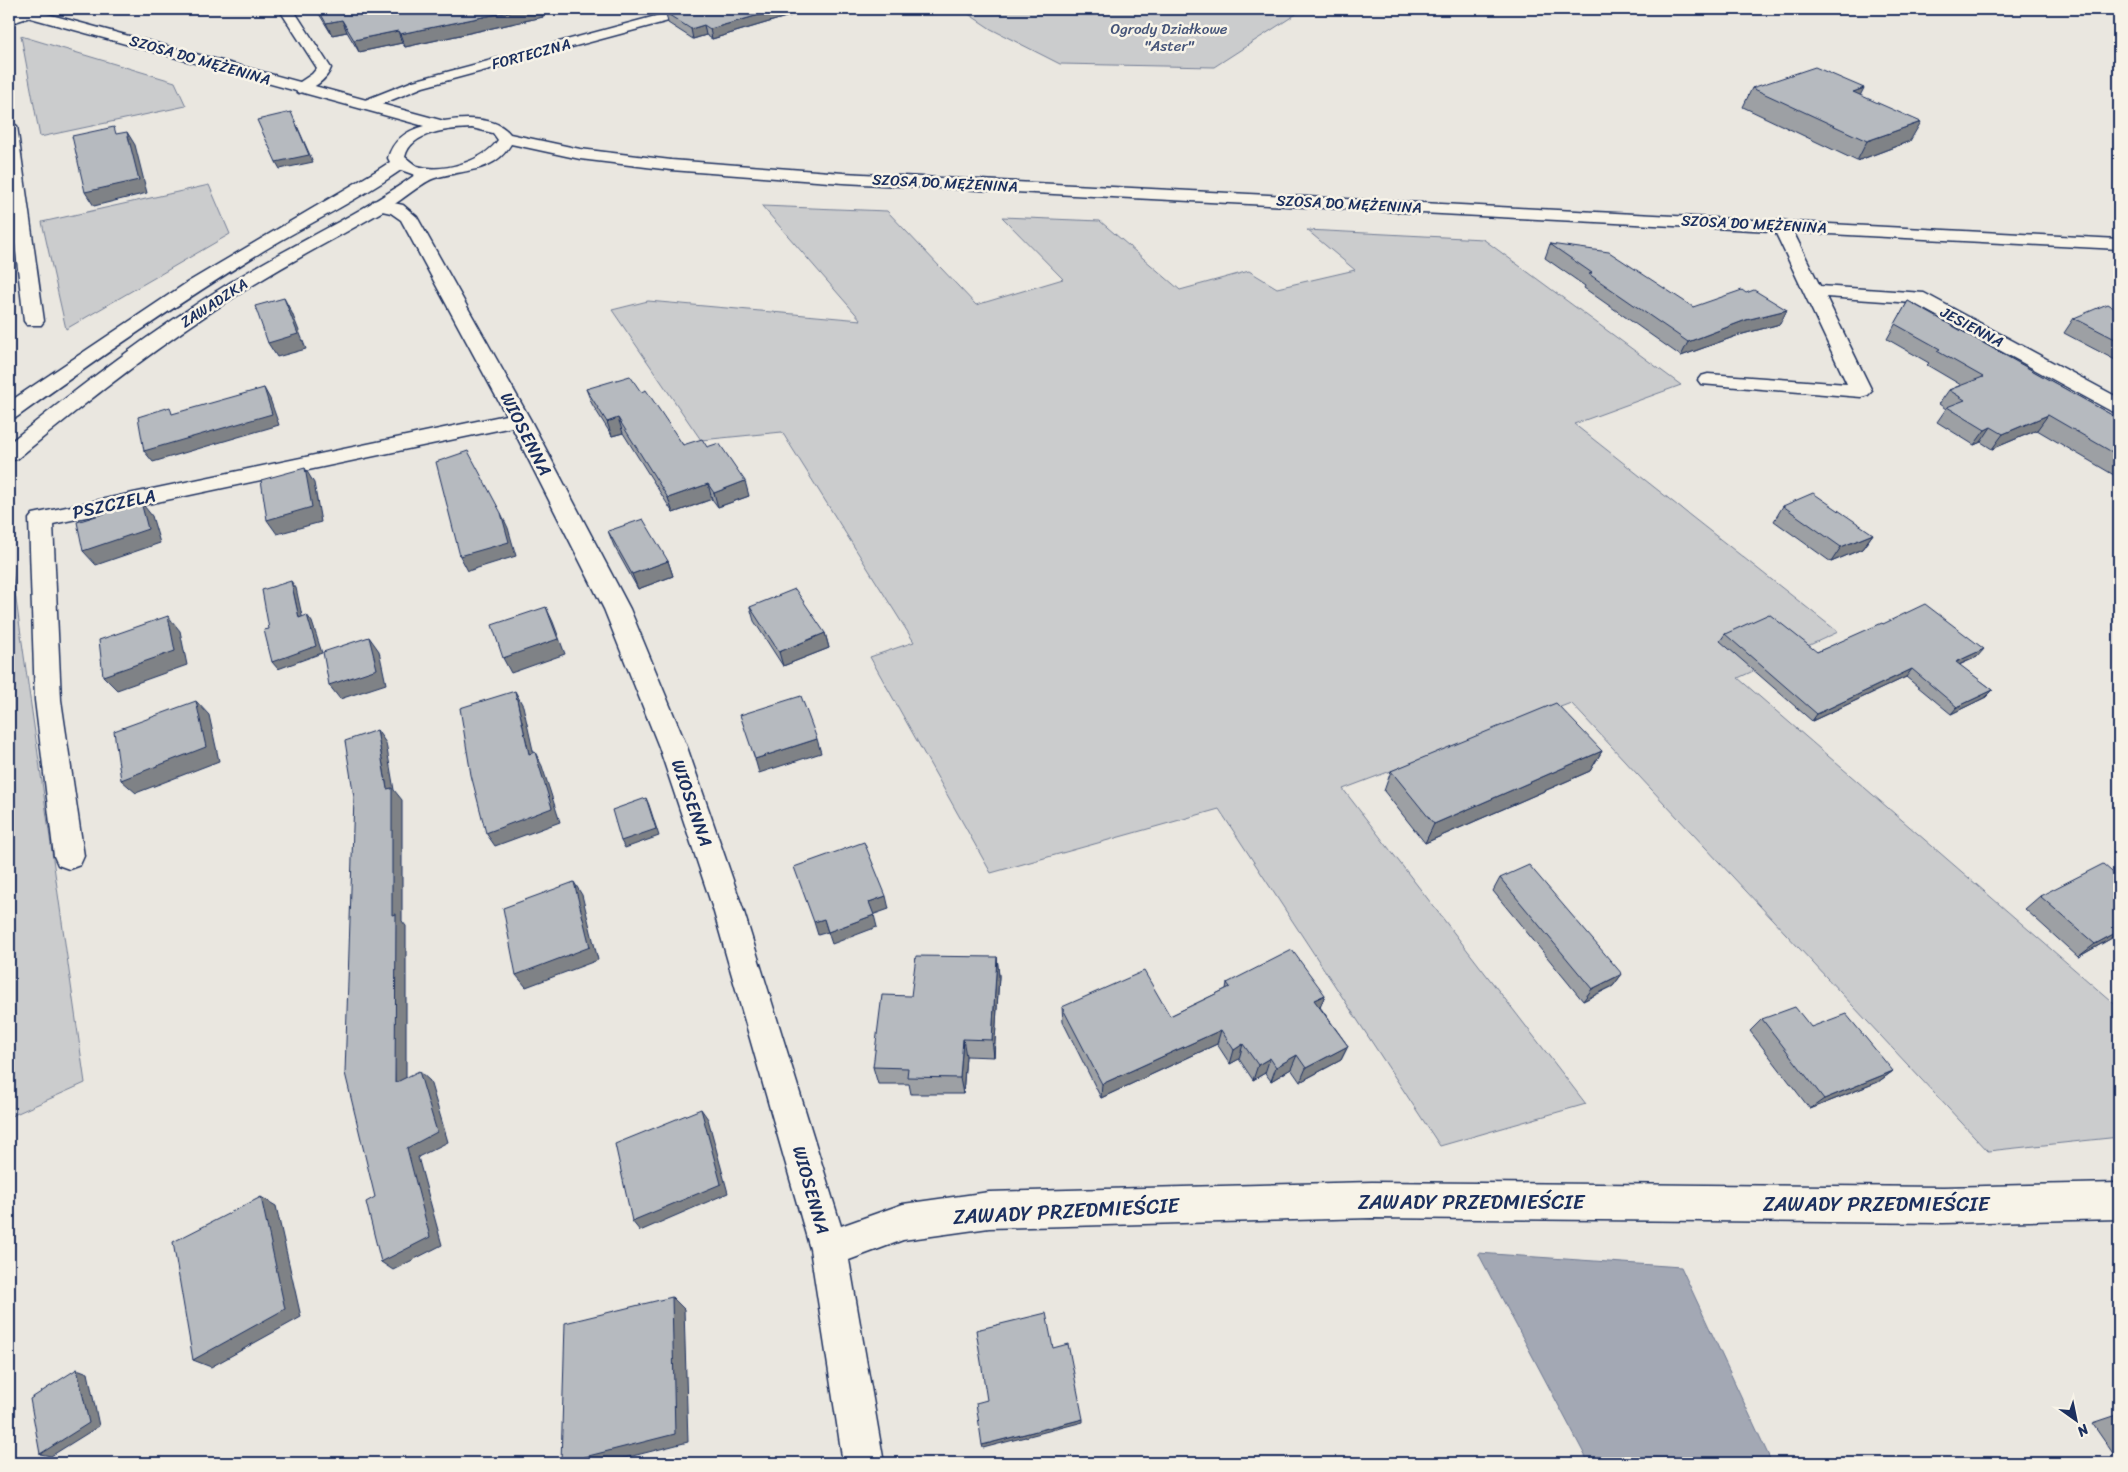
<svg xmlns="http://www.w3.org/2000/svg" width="2128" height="1472" viewBox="0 0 2128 1472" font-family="Sriracha,sans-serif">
	<rect width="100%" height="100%" fill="#eae7e0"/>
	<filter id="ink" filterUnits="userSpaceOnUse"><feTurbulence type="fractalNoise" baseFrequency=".02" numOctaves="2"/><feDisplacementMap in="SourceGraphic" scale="10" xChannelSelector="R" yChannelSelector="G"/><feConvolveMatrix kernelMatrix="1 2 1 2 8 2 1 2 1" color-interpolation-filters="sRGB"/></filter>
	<g filter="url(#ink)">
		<!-- green -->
		<path fill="#cbcccd" stroke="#737e96" d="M 961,9 L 1304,9 L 1214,67 L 1060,64 L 991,29 Z
			M 21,36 L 175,82 L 186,106 L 40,137 Z
			M 209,185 L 230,234 L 66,329 L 42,222 Z
			M 762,206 L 887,211 L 976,305 L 1063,279 L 1002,217 L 1100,221 L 1180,290 L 1249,271 L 1277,288 L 1355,270 L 1307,230 L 1483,239 L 1681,385 L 1574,424 L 1838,632 L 1738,678 L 2119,1008 L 2119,1137 L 1988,1151 L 1571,703 L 1343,789 L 1586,1104 L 1440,1146 L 1219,809 L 991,873 L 870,657 L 914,642 L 782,432 L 701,440 L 612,310 L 648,301 L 861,320 Z
			M 9,551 L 85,1083 L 9,1117 Z"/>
		<!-- water -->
		<path fill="#a3a8b4" stroke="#6d7892" d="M 1478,1253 L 1681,1267 L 1772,1463 L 1589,1463 Z"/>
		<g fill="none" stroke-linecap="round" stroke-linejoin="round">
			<defs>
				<path id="street" d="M 28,9 L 33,10 L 35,13 L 33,16 L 9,24 L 9,15 Z
					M 279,9 L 293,9 L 331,68 C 326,81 312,89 299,93 L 291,88 L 312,74 L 317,68 Z
					M 682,9 L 704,9 L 702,12 L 423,87 L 372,108 L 360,108 L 358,105 L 360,102 L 413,81 Z
					M 9,121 L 17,126 L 44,321 L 41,325 L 27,325 L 24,321 L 9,191 Z
					M 379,200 L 403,205 L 417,217 L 530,419 L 630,609 L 687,747 L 743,909 L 841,1226 L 903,1204 L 989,1192 L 1372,1182 L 1943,1187 L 2119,1183 L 2119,1219 L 1943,1223 L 1372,1218 L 989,1228 L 903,1240 L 849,1260 L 884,1463 L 843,1463 L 810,1249 L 713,909 L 659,747 L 604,609 L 512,427 L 53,524 L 61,700 L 84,856 L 80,865 L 69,869 L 58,865 L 54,856 L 35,700 L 29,519 L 33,514 L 506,415 L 401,220 L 391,213 L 373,209 L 370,205 L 373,201 Z
					M 1781,220 L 1787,221 L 1790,225 L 1820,286 L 1924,293 L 2119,398 L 2119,412 L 2111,411 L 1913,303 L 1826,297 L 1872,391 L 1868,395 L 1861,397 L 1701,384 L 1698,380 L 1701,376 L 1708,374 L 1847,384 L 1772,225 L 1775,221 Z"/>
				<path id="secondary" d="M 9,9 L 29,9 L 444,121 C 464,118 496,116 510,134 L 580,149 L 671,160 L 843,173 L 2119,239 L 2119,249 L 843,183 L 671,170 L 580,159 L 511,144 C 493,174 463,169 435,178 C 424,181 402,200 390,207 C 341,236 290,261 242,292 C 163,342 89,399 17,459 L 9,461 L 9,443 C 80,386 153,330 231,282 C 291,245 357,216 415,175 L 401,170 C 357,201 309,223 263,251 C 179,303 97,359 17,417 L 9,418 L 9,402 L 188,282 L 376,171 L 390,162 L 388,158 C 393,140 406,131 424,126 L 9,12 ZM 472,128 L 493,133 L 498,140 C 484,161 442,174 417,166 C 413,164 408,159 405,157 C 411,131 450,129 472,128 Z"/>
			</defs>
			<!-- street casing -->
			<use href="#street" stroke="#1b2f5e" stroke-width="3"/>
			<!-- secondary casing -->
			<use href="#secondary" stroke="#1b2f5e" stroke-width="3"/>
			<!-- street -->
			<use href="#street" fill="#f7f3e8" fill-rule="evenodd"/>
			<!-- secondary -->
			<use href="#secondary" fill="#f7f3e8" fill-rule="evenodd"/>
		</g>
		<!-- wall -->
		<path fill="#9da0a4" stroke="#1b2f5e" d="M 309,9 L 541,9 L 543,17 L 405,47 L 402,43 L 359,52 L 347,32 L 332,35 L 316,9 L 310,10 Z
			M 646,9 L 676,9 L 655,14 Z
			M 806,11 L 712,39 L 706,35 L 693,39 L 668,23 L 666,13 Z
			M 1752,88 L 1860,95 L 1910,141 L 1857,161 L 1743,107 Z
			M 1550,244 L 1693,307 L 1780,324 L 1739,335 L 1681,356 L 1584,288 L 1585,286 L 1545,258 Z
			M 1908,301 L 2119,419 L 2119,478 L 2037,430 L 1992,449 L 1981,442 L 1974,445 L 1937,422 L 1946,409 L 1939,404 L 1949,390 L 1961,385 L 1927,365 L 1929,363 L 1887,339 Z
			M 2119,311 L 2119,362 L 2064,333 L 2074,318 Z
			M 586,389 L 641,392 L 683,445 L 707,447 L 749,496 L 718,507 L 712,499 L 673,513 L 623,433 L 612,436 L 592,404 Z
			M 1783,506 L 1873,534 L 1862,549 L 1831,562 L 1774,521 Z
			M 608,531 L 668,561 L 673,576 L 638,589 L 614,546 Z
			M 750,607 L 825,633 L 829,648 L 783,666 L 754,621 Z
			M 1883,624 L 1977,657 L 1959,665 L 1993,690 L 1986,697 L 1951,714 L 1906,677 L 1812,721 L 1720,641 L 1725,634 L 1817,652 Z
			M 1602,751 L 1590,771 L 1425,843 L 1384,791 L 1391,771 Z
			M 1500,878 L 1622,974 L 1613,986 L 1583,1001 L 1493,891 Z
			M 2119,878 L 2119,934 L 2078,957 L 2025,909 L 2040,896 Z
			M 997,957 L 999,976 L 994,1057 L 966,1056 L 963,1094 L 911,1094 L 909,1084 L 878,1084 L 873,1067 L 911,996 Z
			M 1227,983 L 1325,995 L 1320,1007 L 1348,1046 L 1341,1060 L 1300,1082 L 1291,1069 L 1271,1081 L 1265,1073 L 1253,1080 L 1239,1059 L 1230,1064 L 1217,1044 L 1101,1098 L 1063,1022 L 1062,1007 L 1170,1016 L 1226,989 Z
			M 1762,1019 L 1811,1027 L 1893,1071 L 1878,1082 L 1810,1109 L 1750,1031 Z
			M 2119,1414 L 2119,1462 L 2092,1423 Z"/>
		<!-- shaded-wall -->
		<path fill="#7f8286" stroke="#1b2f5e" d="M 522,9 L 541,9 L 543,17 L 405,47 L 400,34 Z
			M 653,9 L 676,9 L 655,14 Z
			M 780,9 L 805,9 L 806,11 L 712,39 L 710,29 Z
			M 342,20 L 347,32 L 332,35 L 326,23 Z
			M 704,25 L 706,35 L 693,39 L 691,29 Z
			M 398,31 L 402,43 L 359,52 L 354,40 Z
			M 1864,88 L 1854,108 L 1853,92 Z
			M 294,119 L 313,162 L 280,169 L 276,162 Z
			M 1921,122 L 1910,141 L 1857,161 L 1867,141 Z
			M 127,132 L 135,145 L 147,193 L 94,206 L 85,192 Z
			M 284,298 L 292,313 L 306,349 L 277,357 L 268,343 Z
			M 1787,310 L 1780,324 L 1739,335 L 1681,356 L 1688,342 L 1746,320 Z
			M 264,388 L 270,399 L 279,425 L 153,462 L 144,451 Z
			M 2048,415 L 2037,430 L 1992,449 L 2003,434 Z
			M 618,418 L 623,433 L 612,436 L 607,422 Z
			M 1991,427 L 1981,442 L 1974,445 L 1985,430 Z
			M 305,468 L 314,483 L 321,522 L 277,534 L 267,520 Z
			M 745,481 L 749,496 L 718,507 L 714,493 Z
			M 708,484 L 712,499 L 673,513 L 668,498 Z
			M 141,502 L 152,516 L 160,543 L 96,565 L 83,551 Z
			M 501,513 L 508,528 L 516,556 L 468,571 L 460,556 Z
			M 1873,534 L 1862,549 L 1831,562 L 1841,547 Z
			M 668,561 L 673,576 L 638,589 L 632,574 Z
			M 291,581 L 296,588 L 304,625 L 299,618 Z
			M 546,607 L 553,622 L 565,654 L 511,673 L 503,658 Z
			M 307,615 L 312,622 L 322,653 L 278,669 L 272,662 Z
			M 168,616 L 180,631 L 187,665 L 117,690 L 103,676 Z
			M 825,633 L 829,648 L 783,666 L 779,652 Z
			M 369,637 L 379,651 L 386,684 L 340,699 L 329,685 Z
			M 1984,649 L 1977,657 L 1949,669 L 1956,662 Z
			M 1912,669 L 1906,677 L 1812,721 L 1817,714 Z
			M 1993,690 L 1986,697 L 1951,714 L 1957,707 Z
			M 515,691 L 523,706 L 537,768 L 529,754 Z
			M 196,701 L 209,715 L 219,761 L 136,793 L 121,780 Z
			M 377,730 L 386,743 L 394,790 L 402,800 L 402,921 L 406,926 L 406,1093 L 395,1083 L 387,789 Z
			M 817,739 L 821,753 L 759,773 L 755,759 Z
			M 1602,751 L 1590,771 L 1425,843 L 1434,824 Z
			M 535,752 L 542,766 L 560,822 L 495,846 L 486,833 Z
			M 646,798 L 649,805 L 659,836 L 625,848 L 621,841 Z
			M 574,882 L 582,895 L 598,960 L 526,987 L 516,975 Z
			M 886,896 L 889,909 L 872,915 L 869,902 Z
			M 874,915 L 877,927 L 832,944 L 828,932 Z
			M 824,919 L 828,932 L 818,935 L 814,922 Z
			M 2119,931 L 2119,934 L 2078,957 L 2095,944 Z
			M 997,957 L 999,976 L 994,1057 L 992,1040 Z
			M 1622,974 L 1613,986 L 1583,1001 L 1592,989 Z
			M 1325,995 L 1319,1010 L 1314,1000 Z
			M 1221,1030 L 1217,1044 L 1101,1098 L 1102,1084 Z
			M 963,1039 L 966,1056 L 963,1094 L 960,1078 Z
			M 1243,1044 L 1239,1059 L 1230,1064 L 1234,1050 Z
			M 1348,1046 L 1341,1060 L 1300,1082 L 1306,1068 Z
			M 1297,1055 L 1291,1069 L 1271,1081 L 1276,1067 Z
			M 1270,1058 L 1265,1073 L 1253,1080 L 1258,1065 Z
			M 419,1071 L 430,1081 L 448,1142 L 418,1157 L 442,1245 L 393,1270 L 381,1262 L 407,1148 Z
			M 1893,1071 L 1878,1082 L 1810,1109 L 1824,1099 Z
			M 701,1109 L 708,1119 L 728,1193 L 640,1231 L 632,1221 Z
			M 261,1197 L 276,1206 L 301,1317 L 211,1367 L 193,1360 Z
			M 672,1297 L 684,1309 L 688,1442 L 605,1463 L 561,1463 Z
			M 77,1369 L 88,1373 L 99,1426 L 51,1456 L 40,1454 Z
			M 1083,1419 L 1083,1422 L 983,1448 L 982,1445 Z"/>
		<!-- building -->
		<path fill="#b6babf" stroke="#1b2f5e" d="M 318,9 L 522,9 L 400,34 L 398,31 L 354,40 L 342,20 L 326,23 Z
			M 683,9 L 780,9 L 710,29 L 704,25 L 691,29 L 666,13 Z
			M 1815,67 L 1864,88 L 1853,92 L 1921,122 L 1867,141 L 1752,88 Z
			M 291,112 L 309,155 L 276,162 L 257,120 Z
			M 114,127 L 116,134 L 127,132 L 139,180 L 85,192 L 72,136 Z
			M 1550,244 L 1609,252 L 1693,307 L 1742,290 L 1746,293 L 1754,290 L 1787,310 L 1746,320 L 1688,342 L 1589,274 L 1592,273 Z
			M 284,298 L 298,334 L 268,343 L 255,306 Z
			M 1908,301 L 2119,419 L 2119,456 L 2048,415 L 2003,434 L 1991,427 L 1985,430 L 1947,407 L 1965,400 L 1949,390 L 1983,377 L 1937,351 L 1940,349 L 1895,324 Z
			M 2107,304 L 2119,311 L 2119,341 L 2074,318 Z
			M 630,376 L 641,392 L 646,390 L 683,445 L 702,439 L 707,447 L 719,443 L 745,481 L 714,493 L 708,484 L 668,498 L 618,418 L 607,422 L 586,389 Z
			M 264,388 L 272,414 L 144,451 L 138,417 L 170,407 L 172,414 Z
			M 468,451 L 501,513 L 509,542 L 460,556 L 436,462 Z
			M 305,468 L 312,507 L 267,520 L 261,480 Z
			M 1813,493 L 1873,534 L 1841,547 L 1783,506 Z
			M 141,502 L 148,529 L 83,551 L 77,522 Z
			M 643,519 L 668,561 L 632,574 L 608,531 Z
			M 291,581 L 299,618 L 307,615 L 316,646 L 272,662 L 264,630 L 269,629 L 262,590 Z
			M 795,589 L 825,633 L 779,652 L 750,607 Z
			M 1925,604 L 1984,649 L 1956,662 L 1993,690 L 1957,707 L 1912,669 L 1817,714 L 1725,634 L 1769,614 L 1817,652 L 1882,623 L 1883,624 Z
			M 546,607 L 558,639 L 503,658 L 492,625 Z
			M 168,616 L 175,651 L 103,676 L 99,640 Z
			M 369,637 L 377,669 L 329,685 L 323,652 Z
			M 515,691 L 529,754 L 535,752 L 552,808 L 486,833 L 471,775 L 460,708 Z
			M 801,696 L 817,739 L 755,759 L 740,715 Z
			M 196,701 L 206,747 L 121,780 L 114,731 Z
			M 1556,703 L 1602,751 L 1434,824 L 1391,771 Z
			M 377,730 L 387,789 L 392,788 L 392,915 L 396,914 L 395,1083 L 419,1071 L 437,1132 L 407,1148 L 430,1237 L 381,1262 L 366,1202 L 375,1197 L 345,1073 L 354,797 L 345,741 Z
			M 646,798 L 656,829 L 621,841 L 612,810 Z
			M 864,842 L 886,896 L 869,902 L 874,915 L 828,932 L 824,919 L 814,922 L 794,867 Z
			M 2103,864 L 2119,878 L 2119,931 L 2095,944 L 2040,896 Z
			M 1529,865 L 1622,974 L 1592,989 L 1500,878 Z
			M 574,882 L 590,947 L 516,975 L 503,908 Z
			M 1292,950 L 1325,995 L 1314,1000 L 1348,1046 L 1306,1068 L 1297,1055 L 1276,1067 L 1270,1058 L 1258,1065 L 1243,1044 L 1234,1050 L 1221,1030 L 1102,1084 L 1062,1007 L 1144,971 L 1170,1016 L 1230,987 L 1227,983 Z
			M 916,956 L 997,957 L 992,1040 L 963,1039 L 960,1078 L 907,1077 L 908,1068 L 873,1067 L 882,995 L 911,996 Z
			M 1795,1007 L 1811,1027 L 1846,1014 L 1893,1071 L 1824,1099 L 1762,1019 Z
			M 701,1109 L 721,1184 L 632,1221 L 615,1144 Z
			M 261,1197 L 285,1309 L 193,1360 L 173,1242 Z
			M 672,1297 L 675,1434 L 561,1463 L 565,1323 Z
			M 1046,1313 L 1053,1348 L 1068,1344 L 1083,1419 L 982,1445 L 976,1403 L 987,1400 L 976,1330 Z
			M 77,1369 L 89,1423 L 40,1454 L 30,1399 Z
			M 2119,1415 L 2119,1423 L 2115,1417 Z"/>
	</g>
	<g text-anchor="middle" stroke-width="5" stroke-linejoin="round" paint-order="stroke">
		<!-- far-park labels -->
		<g font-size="15" fill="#47567a" stroke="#f7f3e8">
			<text x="1169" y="34">Ogrody Działkowe<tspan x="1169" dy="17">"Aster"</tspan></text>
		</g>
		<!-- far-street labels -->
		<g font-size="15" fill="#1b2f5e" stroke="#f7f3e8">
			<text transform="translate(531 54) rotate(-15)" y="5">FORTECZNA</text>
			<text transform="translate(200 60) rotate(16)" y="5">SZOSA DO MĘŻENINA</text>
			<text transform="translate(945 183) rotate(3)" y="5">SZOSA DO MĘŻENINA</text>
			<text transform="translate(1349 204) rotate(3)" y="5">SZOSA DO MĘŻENINA</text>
			<text transform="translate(1754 224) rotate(3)" y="5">SZOSA DO MĘŻENINA</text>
			<text transform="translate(214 303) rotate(-33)" y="5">ZAWADZKA</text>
			<text transform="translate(1972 327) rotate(28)" y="5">JESIENNA</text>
		</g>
		<!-- street labels -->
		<g font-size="18" fill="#1b2f5e" stroke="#f7f3e8">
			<text transform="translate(526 434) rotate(63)" y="6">WIOSENNA</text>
			<text transform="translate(114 504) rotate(-12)" y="6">PSZCZELA</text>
			<text transform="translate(692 803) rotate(71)" y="6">WIOSENNA</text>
			<text transform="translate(811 1190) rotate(74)" y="6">WIOSENNA</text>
		</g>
		<!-- near-street labels -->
		<g font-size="21" fill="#1b2f5e" stroke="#f7f3e8">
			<text x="1471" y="1209">ZAWADY PRZEDMIEŚCIE</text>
			<text x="1876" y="1211">ZAWADY PRZEDMIEŚCIE</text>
			<text transform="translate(1066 1211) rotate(-3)" y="7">ZAWADY PRZEDMIEŚCIE</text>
		</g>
	</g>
	<!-- margin -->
	<rect width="2128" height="1472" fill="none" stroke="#f7f3e8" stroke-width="30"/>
	<rect x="15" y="15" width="2098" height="1442" fill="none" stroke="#1b2f5e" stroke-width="2" filter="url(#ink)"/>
	<!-- north arrow -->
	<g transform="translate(2076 1420) rotate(147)" stroke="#f7f3e8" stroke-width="4" paint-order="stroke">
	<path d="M0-4L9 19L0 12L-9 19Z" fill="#1b2f5e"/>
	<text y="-8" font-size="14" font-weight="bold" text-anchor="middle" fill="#1b2f5e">N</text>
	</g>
</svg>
